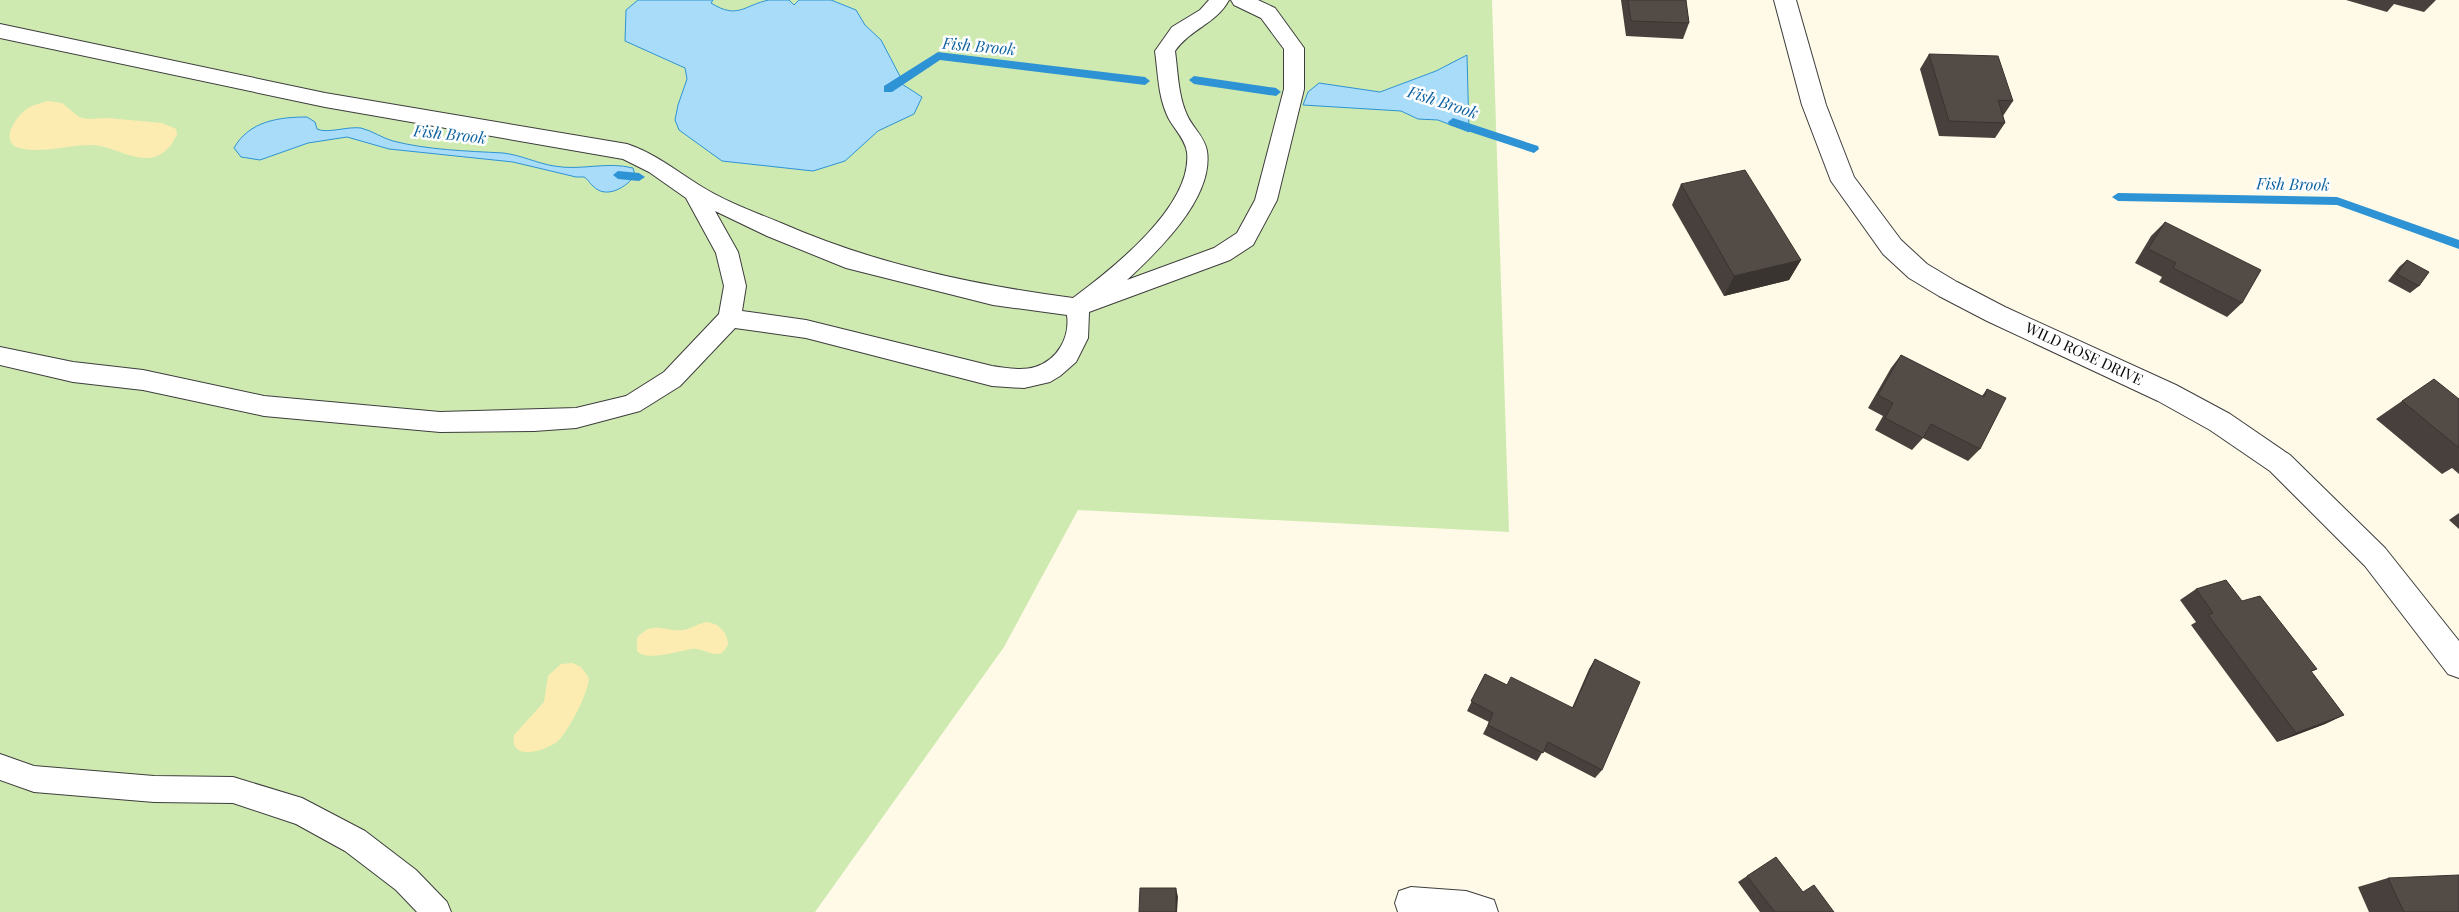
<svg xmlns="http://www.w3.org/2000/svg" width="2459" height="912" viewBox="0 0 2459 912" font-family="'Playfair Display',serif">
	<rect width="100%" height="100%" fill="#fffae7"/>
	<!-- green -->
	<path fill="#cfeab0" d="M 0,0 L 1492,0 L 1509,532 L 1078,510 L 1004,647 L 815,912 L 0,912 Z"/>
	<!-- sand -->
	<path fill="#fdecb1" d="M 48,101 L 62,103 L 79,117 L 87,119 L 107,118 L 162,123 L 176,129 L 177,134 C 173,143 167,152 157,156 C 137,164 114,146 93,145 C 71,144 37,155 16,147 C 0,139 18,113 30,107 C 36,104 42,103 48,101 Z
		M 706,622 C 719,623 728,633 728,645 L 722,653 C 711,657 702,647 691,649 C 677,651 647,662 637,651 L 637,638 C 653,619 666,633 684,630 C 692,628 698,624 706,622 Z
		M 572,663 L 581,667 L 589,678 C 588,694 569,730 558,741 C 546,751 509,762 514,735 L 544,702 L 548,676 L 561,664 Z"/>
	<!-- water -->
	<path fill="#a9dcf9" stroke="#2d93d4" d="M 638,0 L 713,0 L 711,3 C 738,20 744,5 769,0 C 775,0 783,0 789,0 L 794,5 L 799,0 L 831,0 L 856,10 L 865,25 L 881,40 L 902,80 L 902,84 L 922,97 L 914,114 L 878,131 L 845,161 L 813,171 L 722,161 L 679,130 L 675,120 L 678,105 L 687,79 L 685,68 L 625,41 L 626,10 Z
		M 1467,55 L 1469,132 L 1438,120 L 1418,119 L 1401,111 L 1303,105 L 1308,92 L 1319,83 L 1380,92 L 1436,71 Z
		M 307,117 L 315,122 L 317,129 C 327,134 348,126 361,128 C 373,131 382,138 393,141 C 428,150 467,151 503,153 C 521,155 536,163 554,166 C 581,171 607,161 633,168 L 635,175 C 627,187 606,200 593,186 C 589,183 589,180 584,177 L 576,177 L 513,162 L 389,149 L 347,137 L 308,143 L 260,160 L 241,157 L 234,148 C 249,121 279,117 307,117 Z"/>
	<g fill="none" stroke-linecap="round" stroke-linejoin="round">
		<!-- stream -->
		<path fill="#2d93d4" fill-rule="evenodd" d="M 938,52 L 1145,77 L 1150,81 L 1145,85 L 940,60 L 892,92 L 884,92 L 884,86 Z
			M 1194,76 L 1276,88 L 1281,92 L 1276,96 L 1194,84 L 1189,80 Z
			M 1453,118 L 1538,146 L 1539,149 L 1534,153 L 1449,125 L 1448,122 Z
			M 618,171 L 639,173 L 645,177 L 639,181 L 618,179 L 613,175 Z
			M 2118,193 L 2337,197 L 2459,240 L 2459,249 L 2337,205 L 2118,201 L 2112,197 Z"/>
		<defs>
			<path id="service" d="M 1209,0 L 1229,0 C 1216,24 1190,29 1175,51 C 1178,73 1178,95 1187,115 C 1192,127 1205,137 1207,151 C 1214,198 1158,251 1127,280 L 1214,248 L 1237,233 L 1255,200 L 1284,89 L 1284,49 L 1261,18 L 1234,5 L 1231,0 L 1258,0 L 1275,8 L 1304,48 L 1304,89 L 1277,200 L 1253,245 L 1230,260 L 1089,312 L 1088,338 L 1076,362 L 1060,376 L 1050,382 L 1024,388 L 992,386 L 806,338 L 735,328 L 680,386 L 640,411 L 576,428 L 534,431 L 440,432 L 264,416 L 143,390 L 73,382 L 0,365 L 0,347 L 73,362 L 143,370 L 264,396 L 440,412 L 576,408 L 626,396 L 664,372 L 719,314 L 724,286 L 716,253 L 686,198 L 649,172 L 623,159 L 325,107 L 0,38 L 0,24 L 325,93 L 627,144 C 654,153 675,170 699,185 C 724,201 754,212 781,223 C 874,264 974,285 1073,298 C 1112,269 1193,206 1187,152 C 1185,138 1172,127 1167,115 C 1158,95 1158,72 1155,51 L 1172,27 L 1200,10 ZM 715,211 L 767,236 L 846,268 L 993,305 L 1067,315 C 1070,337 1058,360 1035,367 C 1022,371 1005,368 992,366 L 806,320 L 742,311 L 746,286 L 738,252 Z
				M 0,754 L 34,766 L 154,776 L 233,777 L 302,798 L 365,831 L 416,870 L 447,902 L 451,912 L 417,912 L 396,890 L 345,851 L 296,824 L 233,803 L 154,802 L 34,792 L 0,780 Z"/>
			<path id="minor" d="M 1774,0 L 1796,0 L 1826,105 L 1854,177 L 1901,240 L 1927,264 L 1957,282 L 2005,307 L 2176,385 L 2230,414 L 2290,455 L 2385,548 L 2459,641 L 2459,678 L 2448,674 L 2365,566 L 2270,471 L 2210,430 L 2158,401 L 1987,321 L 1939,296 L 1909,278 L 1883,254 L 1831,181 L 1802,105 Z
				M 1411,887 L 1466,891 L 1494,900 L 1498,912 L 1398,912 L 1395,903 L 1399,891 Z"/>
		</defs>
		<!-- service casing -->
		<use href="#service" stroke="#3d3d3d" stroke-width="2"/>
		<!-- minor casing -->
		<use href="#minor" stroke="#3d3d3d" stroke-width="2"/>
		<!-- service -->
		<use href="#service" fill="#fff" fill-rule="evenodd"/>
		<!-- minor -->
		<use href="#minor" fill="#fff" fill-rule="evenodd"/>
	</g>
	<!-- wall -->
	<path fill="#47403c" d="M 1621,0 L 1686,0 L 1689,23 L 1683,39 L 1626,36 Z
		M 2346,0 L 2436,0 L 2424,12 L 2394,4 L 2387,12 Z
		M 1929,54 L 2013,101 L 2003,116 L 2005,123 L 1995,138 L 1939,136 L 1920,69 Z
		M 1681,184 L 1801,260 L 1789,280 L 1724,296 L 1672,205 Z
		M 2165,222 L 2242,303 L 2227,317 L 2159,282 L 2162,277 L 2135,263 L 2151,236 Z
		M 2407,260 L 2419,286 L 2410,293 L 2388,281 L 2399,267 Z
		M 1901,355 L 1982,396 L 1987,389 L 1980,449 L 1968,461 L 1923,438 L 1912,450 L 1875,430 L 1883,416 L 1868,408 L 1891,368 Z
		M 2459,399 L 2459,474 L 2452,468 L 2442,474 L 2376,419 L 2402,401 Z
		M 2459,513 L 2459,529 L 2449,520 Z
		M 2196,589 L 2242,601 L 2317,669 L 2311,672 L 2344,715 L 2325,724 L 2277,742 L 2191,625 L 2196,622 L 2180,600 Z
		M 1595,659 L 1602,770 L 1595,778 L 1543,751 L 1537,761 L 1483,734 L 1489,722 L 1467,711 L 1485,674 L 1507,685 L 1572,708 L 1589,669 Z
		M 1747,876 L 1803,892 L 1834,912 L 1760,912 L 1738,882 Z
		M 2388,878 L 2459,912 L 2369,912 L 2358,887 Z"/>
	<!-- shaded-wall -->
	<path fill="#3a3431" d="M 1801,260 L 1789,280 L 1724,296 L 1734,276 Z
		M 2344,715 L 2325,724 L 2277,742 L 2296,733 Z
		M 1176,888 L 1178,897 L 1177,912 L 1176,912 Z"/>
	<!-- building -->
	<path fill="#534b46" stroke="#3a3431" d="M 1628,0 L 1686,0 L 1689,23 L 1631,21 Z
		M 1929,54 L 1998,56 L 2013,101 L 1998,100 L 2005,123 L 1949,121 Z
		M 1745,170 L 1801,260 L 1734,276 L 1681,184 Z
		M 2165,222 L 2261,270 L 2242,303 L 2173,268 L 2176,263 L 2148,249 Z
		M 2407,260 L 2429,272 L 2419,286 L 2397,274 Z
		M 1901,355 L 1984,397 L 1987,389 L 2006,398 L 1980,449 L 1931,424 L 1923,438 L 1885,418 L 1893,403 L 1878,395 Z
		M 2434,379 L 2459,399 L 2459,448 L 2402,401 Z
		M 2226,580 L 2242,601 L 2260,596 L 2317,669 L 2311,671 L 2344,715 L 2296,733 L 2208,615 L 2213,613 L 2196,589 Z
		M 1595,659 L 1640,682 L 1602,770 L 1548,742 L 1543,753 L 1488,725 L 1493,713 L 1471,701 L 1485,674 L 1507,685 L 1511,677 L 1573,708 Z
		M 1776,857 L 1803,892 L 1814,885 L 1834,912 L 1773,912 L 1774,911 L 1747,876 Z
		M 2459,875 L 2459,912 L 2404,912 L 2388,878 Z
		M 1140,888 L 1176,888 L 1176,912 L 1139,912 Z"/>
	<g text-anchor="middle" stroke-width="5" stroke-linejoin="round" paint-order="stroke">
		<!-- street labels -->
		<g font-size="15" fill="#0a0a0a" stroke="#fff">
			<text transform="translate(2084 354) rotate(25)" y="5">WILD ROSE DRIVE</text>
		</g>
		<!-- water labels -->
		<g font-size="16" font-style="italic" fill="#0f63a0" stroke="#fff">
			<text transform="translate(979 46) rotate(5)" y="6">Fish Brook</text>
			<text transform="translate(1443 102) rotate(18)" y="6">Fish Brook</text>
			<text transform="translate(450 134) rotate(6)" y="6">Fish Brook</text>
			<text transform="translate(2293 184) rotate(1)" y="6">Fish Brook</text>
		</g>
	</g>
</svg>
